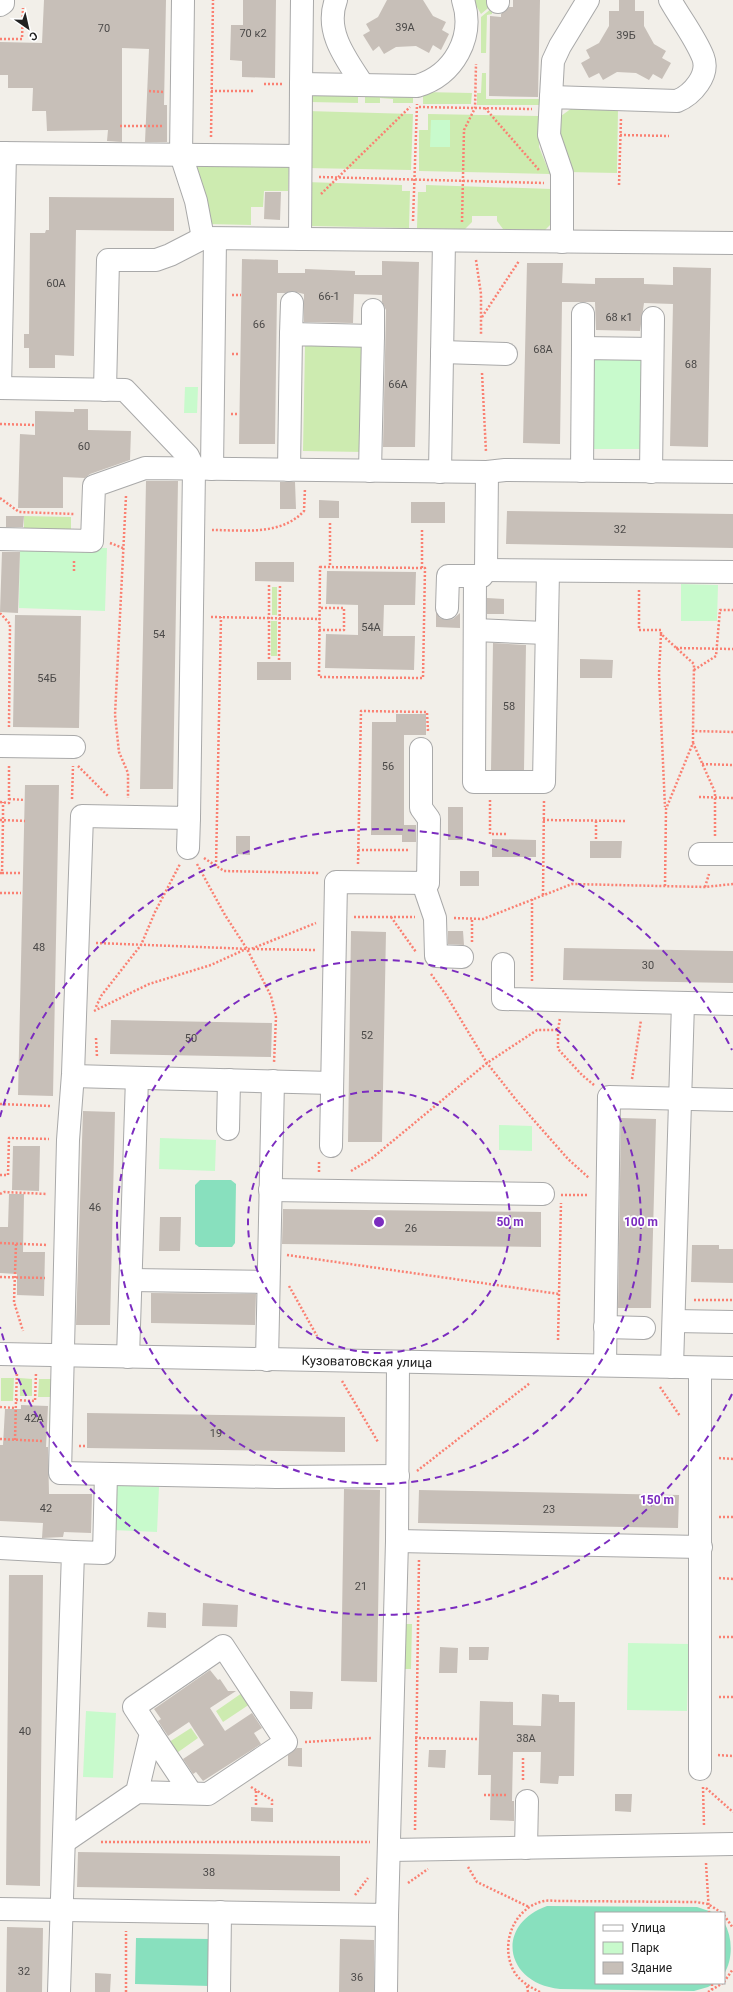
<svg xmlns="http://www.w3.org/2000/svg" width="733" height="1992" viewBox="0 0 733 1992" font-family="Roboto,sans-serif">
	<rect width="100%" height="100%" fill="#f2efe9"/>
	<!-- grass -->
	<path fill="#cdebb0" d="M 473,0 L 493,0 L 493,4 L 481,14 Z
		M 492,8 L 492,14 L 487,15 L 486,53 L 481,53 L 481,17 Z
		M 482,73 L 486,73 L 486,99 L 539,99 L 539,105 L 477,105 L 477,93 L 481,93 Z
		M 310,91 L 358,91 L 358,103 L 310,102 Z
		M 365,91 L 413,92 L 413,103 L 393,103 L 393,99 L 380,98 L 380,103 L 365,103 Z
		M 423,92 L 472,93 L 471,104 L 423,104 Z
		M 572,108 L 618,109 L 617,173 L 567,172 L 557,127 L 561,116 Z
		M 307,111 L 413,114 L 411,170 L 306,168 Z
		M 428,114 L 539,116 L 539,147 L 550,174 L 419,171 L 419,130 L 428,130 Z
		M 192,162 L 289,163 L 288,191 L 264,191 L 263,207 L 251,207 L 251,225 L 208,224 Z
		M 305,182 L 402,185 L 402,191 L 410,191 L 409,228 L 311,226 L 308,223 Z
		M 426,185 L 552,189 L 551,224 L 545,230 L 503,229 L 497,221 L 497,216 L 472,216 L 472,222 L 465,229 L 417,228 L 418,192 L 426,192 Z
		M 305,346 L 365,346 L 364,452 L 303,451 Z
		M 24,516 L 71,517 L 71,533 L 24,532 Z
		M 272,587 L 277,587 L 277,615 L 272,615 Z
		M 271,621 L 277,621 L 277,656 L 271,656 Z
		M 1,1378 L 14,1378 L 13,1401 L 1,1401 Z
		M 20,1378 L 32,1379 L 32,1396 L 20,1396 Z
		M 39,1379 L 56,1379 L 55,1433 L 49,1433 L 50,1397 L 38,1397 Z
		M 404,1624 L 412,1624 L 411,1669 L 403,1669 Z
		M 242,1693 L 250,1704 L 223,1722 L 216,1711 Z
		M 191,1728 L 198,1738 L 174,1755 L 166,1744 Z"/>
	<!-- park -->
	<path fill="#c8facc" d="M 431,120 L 450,120 L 450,147 L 430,147 Z
		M 592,359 L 643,360 L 642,449 L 591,449 Z
		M 185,387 L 198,387 L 197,413 L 184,413 Z
		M 20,546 L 107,548 L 105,611 L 19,608 Z
		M 681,584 L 718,585 L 717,621 L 681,621 Z
		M 499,1125 L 532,1126 L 532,1151 L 499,1150 Z
		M 160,1138 L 216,1140 L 215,1171 L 159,1169 Z
		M 114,1485 L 159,1487 L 157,1532 L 112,1530 Z
		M 628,1643 L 689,1644 L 687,1711 L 627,1710 Z
		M 86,1711 L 116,1713 L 113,1778 L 83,1777 Z"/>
	<!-- pitch -->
	<path fill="#88e0be" d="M 200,1180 L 231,1180 L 236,1184 L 235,1243 L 232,1247 L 199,1247 L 195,1244 L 195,1185 Z
		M 547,1906 L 697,1907 L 715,1913 L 596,1913 L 596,1983 L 715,1983 L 708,1987 L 694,1991 L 560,1989 C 505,1984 494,1925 547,1906 Z
		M 724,1922 C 733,1938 733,1959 724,1974 Z
		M 136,1938 L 211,1939 L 210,1986 L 135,1984 Z"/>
	<!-- building -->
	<path fill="#c7bfb8" d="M 44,0 L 166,0 L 164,105 L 167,105 L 167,142 L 145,142 L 149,49 L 122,48 L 122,142 L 107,141 L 108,130 L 47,131 L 46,111 L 32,111 L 33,88 L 8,88 L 8,75 L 0,75 L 0,42 L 42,43 Z
		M 243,0 L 276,0 L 275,78 L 242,77 L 242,61 L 230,60 L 231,25 L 243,25 Z
		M 387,0 L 423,0 L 433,16 L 446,22 L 442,30 L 449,34 L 441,50 L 433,45 L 429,53 L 416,46 L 396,47 L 384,54 L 379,46 L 373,51 L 363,35 L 370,31 L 366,24 L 378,17 Z
		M 513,0 L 540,0 L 538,97 L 489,96 L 490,16 L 501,17 L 501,14 L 509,7 L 513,7 Z
		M 619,0 L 635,0 L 635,11 L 644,11 L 644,26 L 654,44 L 666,51 L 662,58 L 671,63 L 662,79 L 653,74 L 649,80 L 636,73 L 617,72 L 603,80 L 599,73 L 589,78 L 581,63 L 590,58 L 586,50 L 599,43 L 609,26 L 609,11 L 619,11 Z
		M 265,192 L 281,192 L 280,220 L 264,219 Z
		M 49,197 L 174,198 L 174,231 L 76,230 L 74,356 L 55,355 L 55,368 L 29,368 L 29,348 L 24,348 L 24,334 L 29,334 L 30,233 L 45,233 L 46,230 L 49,230 Z
		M 242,259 L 278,260 L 278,273 L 305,273 L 305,269 L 355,271 L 355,275 L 382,275 L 382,261 L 419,262 L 415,447 L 383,447 L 386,310 L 382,302 L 382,295 L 354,294 L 353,323 L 304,322 L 304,294 L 292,291 L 285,293 L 277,293 L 275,444 L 239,444 Z
		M 527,263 L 563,263 L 562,283 L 595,284 L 595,278 L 644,278 L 644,284 L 673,285 L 673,267 L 711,268 L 708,447 L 670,446 L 673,304 L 644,303 L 640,331 L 596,330 L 595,302 L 562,302 L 560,444 L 523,443 Z
		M 74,409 L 88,409 L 88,430 L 131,431 L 130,460 L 90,474 L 85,478 L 63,477 L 63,508 L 18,508 L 20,434 L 35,435 L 35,411 L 74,412 Z
		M 146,481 L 178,481 L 173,789 L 140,789 Z
		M 280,482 L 295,482 L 296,509 L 280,509 Z
		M 319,500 L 339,501 L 339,518 L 319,518 Z
		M 411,502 L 445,502 L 445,523 L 411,523 Z
		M 507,511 L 733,514 L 733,548 L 506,544 Z
		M 6,516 L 24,516 L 23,527 L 6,527 Z
		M 2,552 L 20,552 L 18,613 L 0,612 Z
		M 255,562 L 294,562 L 294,582 L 255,581 Z
		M 327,571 L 416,572 L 415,605 L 384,605 L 383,636 L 415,636 L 414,670 L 325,668 L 326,634 L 358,635 L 358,605 L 326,604 Z
		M 487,598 L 504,599 L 504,614 L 487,614 Z
		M 436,612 L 440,618 L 447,620 L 453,619 L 460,613 L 460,628 L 436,627 Z
		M 15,615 L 81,616 L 79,728 L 13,727 Z
		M 493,643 L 526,645 L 524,770 L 491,770 Z
		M 580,659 L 613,660 L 612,678 L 580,678 Z
		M 257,662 L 291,662 L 291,680 L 257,680 Z
		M 396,714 L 426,714 L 426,735 L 404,735 L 404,825 L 416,825 L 416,842 L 402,842 L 402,835 L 371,835 L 372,722 L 396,722 Z
		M 25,785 L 59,785 L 53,1096 L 18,1095 Z
		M 448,807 L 463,807 L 463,840 L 448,840 Z
		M 236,836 L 250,836 L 250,855 L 236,854 Z
		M 492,839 L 536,840 L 536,857 L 492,857 Z
		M 590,841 L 622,841 L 621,858 L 590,858 Z
		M 460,871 L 479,871 L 479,886 L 460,886 Z
		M 351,931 L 386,932 L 382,1142 L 348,1142 Z
		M 448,931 L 463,931 L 464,945 L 448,944 Z
		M 564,948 L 733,951 L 733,983 L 563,980 Z
		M 111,1020 L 272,1023 L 271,1057 L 110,1054 Z
		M 83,1111 L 115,1112 L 110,1325 L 76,1325 Z
		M 621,1118 L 656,1119 L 651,1308 L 618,1308 Z
		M 13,1146 L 40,1146 L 39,1191 L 12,1190 Z
		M 9,1194 L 24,1194 L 23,1252 L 45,1252 L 44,1296 L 17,1295 L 17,1274 L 0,1273 L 0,1227 L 8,1227 Z
		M 283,1209 L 541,1212 L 541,1247 L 282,1244 Z
		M 160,1217 L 181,1217 L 180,1251 L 159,1251 Z
		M 692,1245 L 719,1245 L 719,1249 L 733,1249 L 733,1283 L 691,1282 Z
		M 151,1293 L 256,1294 L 255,1325 L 151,1323 Z
		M 21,1405 L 48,1406 L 46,1447 L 48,1447 L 49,1494 L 92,1494 L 91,1533 L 64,1532 L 63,1537 L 42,1538 L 43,1523 L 0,1521 L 0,1445 L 3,1445 L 5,1409 L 21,1409 Z
		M 87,1413 L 345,1417 L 345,1452 L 87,1448 Z
		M 344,1489 L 380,1490 L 377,1682 L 341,1681 Z
		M 419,1490 L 679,1495 L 678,1528 L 418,1523 Z
		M 9,1575 L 43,1575 L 40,1886 L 6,1885 Z
		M 203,1603 L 238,1605 L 237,1627 L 202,1626 Z
		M 148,1612 L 166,1613 L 166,1628 L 147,1627 Z
		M 440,1647 L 458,1648 L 457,1673 L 439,1673 Z
		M 469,1647 L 489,1647 L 488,1660 L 469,1660 Z
		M 210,1670 L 218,1680 L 220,1679 L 228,1691 L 236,1691 L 210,1708 L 225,1731 L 252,1713 L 262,1728 L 254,1733 L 261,1744 L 203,1781 L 196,1772 L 193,1774 L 183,1759 L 204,1745 L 189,1722 L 168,1736 L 158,1721 L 161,1719 L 154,1709 Z
		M 290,1691 L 313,1692 L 312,1709 L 290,1709 Z
		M 542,1694 L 559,1695 L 559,1702 L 575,1702 L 574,1776 L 559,1776 L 558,1784 L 540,1783 L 541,1752 L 513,1752 L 512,1801 L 514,1801 L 514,1821 L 490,1820 L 491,1775 L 478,1775 L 480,1701 L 513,1702 L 513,1725 L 541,1726 Z
		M 297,1748 L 302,1748 L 302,1767 L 288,1766 L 288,1755 Z
		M 429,1750 L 446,1750 L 445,1768 L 428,1767 Z
		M 615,1794 L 632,1794 L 631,1812 L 615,1811 Z
		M 251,1807 L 273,1808 L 273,1822 L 251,1821 Z
		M 78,1852 L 340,1856 L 340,1891 L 77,1887 Z
		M 7,1927 L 43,1928 L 42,1992 L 6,1992 Z
		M 340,1939 L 374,1940 L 374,1992 L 339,1992 Z
		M 95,1973 L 111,1974 L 110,1992 L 95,1992 Z"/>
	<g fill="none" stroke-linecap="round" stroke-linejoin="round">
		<defs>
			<g id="minor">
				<path d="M 183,0 L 181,155 L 196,201 L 203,238"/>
				<path d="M 336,0 C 324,32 347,60 363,85"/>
				<path d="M 498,0 L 498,2"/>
				<path d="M 0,5 L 3,3 L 3,0"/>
				<path d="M 301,84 L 302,0"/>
				<path d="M 551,97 L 553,61 L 560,46 L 588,0"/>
				<path d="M 0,153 L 300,156"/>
				<path d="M 300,239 L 301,84 L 417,86 C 454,75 475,37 463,0"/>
				<path d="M 562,242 L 562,173 L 549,135 L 551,97 L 677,101 C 692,95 710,75 703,57 C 695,37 680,18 670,0"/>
				<path d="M 373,310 L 373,336"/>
				<path d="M 291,334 L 292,303"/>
				<path d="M 583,348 L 583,314"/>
				<path d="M 442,352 L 506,354"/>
				<path d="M 0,388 L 125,390 L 188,456 L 194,469 L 189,818 L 82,816 L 73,1074 L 68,1140 L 60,1473 L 276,1477 L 398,1476"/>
				<path d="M 0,388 L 5,153"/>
				<path d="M 105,390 L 108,260 L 156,260 L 170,255 L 203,238 L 733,243"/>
				<path d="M 212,469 L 215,239"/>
				<path d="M 289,470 L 291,334 L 373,336 L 370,471"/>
				<path d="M 582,471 L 583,348 L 652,349"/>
				<path d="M 440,472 L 444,241"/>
				<path d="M 651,472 L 653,318"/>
				<path d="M 0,539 L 92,541 L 94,486 L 145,468 L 487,472 L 505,470 L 733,472"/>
				<path d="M 486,570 L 733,572"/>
				<path d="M 475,576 L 474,782 L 544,782 L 548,571"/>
				<path d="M 447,608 L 448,576 L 482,576 L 486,570 L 487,472"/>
				<path d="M 475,630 L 546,633"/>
				<path d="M 0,746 L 74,747"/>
				<path d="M 188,848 L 189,818"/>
				<path d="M 700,854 L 733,854"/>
				<path d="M 423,883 L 435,918 L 436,956 L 462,957"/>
				<path d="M 503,964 L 503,999 L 733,1004"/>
				<path d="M 73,1076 L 332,1083"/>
				<path d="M 228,1129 L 229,1080"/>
				<path d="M 331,1146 L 336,882 L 428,883 L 429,819 L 421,808 L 421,749"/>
				<path d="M 270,1190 L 543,1194"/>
				<path d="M 131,1280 L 268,1282"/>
				<path d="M 674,1321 L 733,1322"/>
				<path d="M 605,1327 L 644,1328"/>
				<path id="s1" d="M 0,1354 L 733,1368"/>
				<path d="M 128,1357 L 137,1078"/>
				<path d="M 267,1360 L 273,1081"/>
				<path d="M 605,1365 L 609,1097 L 733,1100"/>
				<path d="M 672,1367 L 683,1003"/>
				<path d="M 397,1541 L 701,1547"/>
				<path d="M 0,1548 L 73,1552 L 59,1992"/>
				<path d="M 73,1552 L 104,1553 L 106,1474"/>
				<path d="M 151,1733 L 191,1793"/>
				<path d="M 700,1769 L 700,1368"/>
				<path d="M 64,1842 L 137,1792 L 208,1794 L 286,1742 L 223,1646 L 134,1707 L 151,1733 L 137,1792"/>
				<path d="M 526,1848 L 527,1801"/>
				<path d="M 390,1850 L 733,1844"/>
				<path d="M 0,1909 L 387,1915 L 397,1541 L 398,1362"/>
				<path d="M 219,1992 L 220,1912"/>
				<path d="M 386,1992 L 387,1915"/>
			</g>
		</defs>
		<!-- minor casing -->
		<use href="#minor" stroke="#a9a9a9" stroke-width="24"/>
		<!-- path -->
		<path stroke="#fa8072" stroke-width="2.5" stroke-dasharray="2 2" stroke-linecap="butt" d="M 0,39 L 22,39 L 23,8
			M 264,84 L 283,84
			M 149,91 L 163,92
			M 211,91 L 254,91
			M 419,107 L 532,109
			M 485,108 L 539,170
			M 120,126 L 163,126
			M 620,135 L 669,136
			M 211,137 L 213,0
			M 319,177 L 544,183
			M 619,185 L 621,118
			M 321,194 L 410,107
			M 413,221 L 417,104
			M 462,222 L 464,130 L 475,108 L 476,64
			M 476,260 L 481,294 L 481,334
			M 232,295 L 241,295
			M 482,317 L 519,261
			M 232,354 L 240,354
			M 482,373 L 486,452
			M 231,414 L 239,414
			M 0,424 L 35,425
			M 126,496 L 115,715 L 119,752 L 128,773 L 128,798
			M 0,498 L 19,512 L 74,514
			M 330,523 L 330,567
			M 212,530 C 243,530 281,536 304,511 L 305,488
			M 110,543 L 123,548
			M 320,567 L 425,568 L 423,678 L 319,677 Z
			M 422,568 L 422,528
			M 74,571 L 74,559
			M 639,590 L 639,630 L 661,630 L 661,634 L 694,664 L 693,731 L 733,732
			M 0,613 L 10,624 L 9,727
			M 211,617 L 320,619
			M 319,630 L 344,630 L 344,608 L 320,608
			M 661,634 L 659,674 L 665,807
			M 676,648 L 733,649
			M 269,659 L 269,585
			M 279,660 L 280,585
			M 694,670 L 716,656 L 720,610 L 733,610
			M 693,743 L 693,731
			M 702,764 L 733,765
			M 78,766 L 108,796
			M 699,797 L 733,798
			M 9,799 L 25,800
			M 72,799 L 73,766
			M 490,800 L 490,834 L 506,834
			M 0,802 L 9,803 L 9,766
			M 0,820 L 3,820 L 3,802
			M 543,820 L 627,821
			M 596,839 L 596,820
			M 358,850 L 410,850
			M 204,858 L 224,871 L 319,873
			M 197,864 L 225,915 L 247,949 L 271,996 L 276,1017 L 274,1063
			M 358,864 L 361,711 L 427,712 L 428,731
			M 216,866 L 221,617
			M 0,873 L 2,873 L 3,820 L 25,821
			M 2,873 L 22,873
			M 665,886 L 666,809 L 693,743 L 715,792 L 715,836
			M 705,887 L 709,874
			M 0,893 L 21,893
			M 543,895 L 544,801
			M 532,899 L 532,981
			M 354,917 L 415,917
			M 391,917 L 416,952
			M 454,918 L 483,919 L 572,884 L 705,887 L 733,884
			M 472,942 L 472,918
			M 96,943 L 251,949 L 316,923
			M 253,949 L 316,950
			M 431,974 L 446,995 L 487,1063 L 517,1101 L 568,1159 L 589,1178
			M 96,1007 L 101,996 L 141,945 L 155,912 L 180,864
			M 94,1011 L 149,984 L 211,965 L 246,949
			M 558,1030 L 558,1049 L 582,1075 L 594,1085
			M 96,1038 L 97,1057
			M 632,1079 L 641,1020
			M 0,1104 L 51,1106
			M 351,1171 L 371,1159 L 487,1063 L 537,1030 L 558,1030 L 560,1018
			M 319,1172 L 319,1161
			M 0,1175 L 8,1175 L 9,1138 L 49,1139
			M 0,1194 L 4,1192 L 47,1194
			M 561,1195 L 588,1195
			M 0,1243 L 47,1245
			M 16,1244 L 14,1302 L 23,1331
			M 287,1255 L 559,1294
			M 0,1277 L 45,1278
			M 289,1286 L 317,1336
			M 694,1300 L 733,1300
			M 558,1340 L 561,1203
			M 342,1381 L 378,1442
			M 660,1387 L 680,1416
			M 16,1400 L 17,1372
			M 0,1407 L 16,1408
			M 0,1439 L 42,1441
			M 15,1440 L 16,1400 L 35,1401 L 36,1373
			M 79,1446 L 85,1446
			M 719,1458 L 733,1459
			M 417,1471 L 530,1383
			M 719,1517 L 733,1517
			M 719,1578 L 733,1579
			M 719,1637 L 733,1637
			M 719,1697 L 733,1697
			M 415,1738 L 479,1739
			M 305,1742 L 372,1738
			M 718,1755 L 733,1756
			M 523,1758 L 523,1782
			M 251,1787 L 272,1800 L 272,1805
			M 703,1787 L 704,1826
			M 706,1788 L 733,1812
			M 256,1791 L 256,1805
			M 484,1795 L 508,1795
			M 415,1830 L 419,1559
			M 101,1842 L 370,1842
			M 706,1863 L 709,1913
			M 468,1867 L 477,1882 L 529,1907
			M 408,1883 L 428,1869
			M 355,1895 L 368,1878
			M 724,1915 L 733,1928
			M 724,1982 L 733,1969
			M 527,1986 L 528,1992
			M 712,1990 L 712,1983
			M 126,1992 L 126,1931
			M 540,1992 C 530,1987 521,1982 515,1973 C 499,1947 512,1908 544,1901 C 549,1900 554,1901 559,1901 L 696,1902 L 708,1904 L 722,1913
			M 708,1992 L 723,1983"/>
		<!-- minor -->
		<use href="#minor" stroke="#fff" stroke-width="22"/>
	</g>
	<!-- distance rings -->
	<g fill="none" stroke="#7b2cbf" stroke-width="2" stroke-dasharray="7 5">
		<circle cx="379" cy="1222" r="131"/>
		<circle cx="379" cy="1222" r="262"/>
		<path d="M732 1394A393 393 0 0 1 0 1327M0 1117A393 393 0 0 1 732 1050"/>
	</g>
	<g text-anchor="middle" stroke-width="3.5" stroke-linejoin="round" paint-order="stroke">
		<!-- number labels -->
		<g font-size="11" fill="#4b4948">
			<text x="405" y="31">39А</text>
			<text x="104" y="32">70</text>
			<text x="253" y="37">70 к2</text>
			<text x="626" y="39">39Б</text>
			<text x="56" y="287">60А</text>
			<text x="329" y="300">66-1</text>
			<text x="619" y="321">68 к1</text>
			<text x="259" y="328">66</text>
			<text x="543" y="353">68А</text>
			<text x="691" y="368">68</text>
			<text x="398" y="388">66А</text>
			<text x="84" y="450">60</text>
			<text x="620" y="533">32</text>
			<text x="371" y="631">54А</text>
			<text x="159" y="638">54</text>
			<text x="47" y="682">54Б</text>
			<text x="509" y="710">58</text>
			<text x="388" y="770">56</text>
			<text x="39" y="951">48</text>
			<text x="648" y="969">30</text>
			<text x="367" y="1039">52</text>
			<text x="191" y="1042">50</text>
			<text x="95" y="1211">46</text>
			<text x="411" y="1232">26</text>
			<text x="34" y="1422">42А</text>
			<text x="216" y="1437">19</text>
			<text x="46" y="1512">42</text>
			<text x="549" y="1513">23</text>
			<text x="361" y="1590">21</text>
			<text x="25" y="1735">40</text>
			<text x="526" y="1742">38А</text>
			<text x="209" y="1876">38</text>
			<text x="24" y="1975">32</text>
			<text x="357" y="1981">36</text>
		</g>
		<!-- street labels -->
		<g font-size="13" fill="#222" stroke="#fff">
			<text dy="5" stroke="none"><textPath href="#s1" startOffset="367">Кузоватовская улица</textPath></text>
		</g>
	</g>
	<circle cx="379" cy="1222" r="6" fill="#7b2cbf" stroke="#fff" stroke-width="2"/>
	<g font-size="12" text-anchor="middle" font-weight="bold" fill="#7b2cbf" stroke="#fff" stroke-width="3.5" stroke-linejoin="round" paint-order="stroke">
		<text x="510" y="1226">50 m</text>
		<text x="641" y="1226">100 m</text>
		<text x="657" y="1504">150 m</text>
	</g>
	<!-- legend -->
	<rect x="595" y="1912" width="130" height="72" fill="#ffffff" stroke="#a7a7a7"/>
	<rect x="603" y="1925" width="20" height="6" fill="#ffffff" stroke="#a7a7a7"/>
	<text x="631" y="1932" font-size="12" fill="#222222">Улица</text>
	<rect x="603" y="1942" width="20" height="12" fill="#c8facc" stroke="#a7a7a7"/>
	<text x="631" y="1952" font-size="12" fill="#222222">Парк</text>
	<rect x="603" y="1962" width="20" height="12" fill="#c7bfb8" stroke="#a7a7a7"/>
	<text x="631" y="1972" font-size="12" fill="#222222">Здание</text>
	<!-- north arrow -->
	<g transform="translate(28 28) rotate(146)" stroke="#ffffff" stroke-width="3" paint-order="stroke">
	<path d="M0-3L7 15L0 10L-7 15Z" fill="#222222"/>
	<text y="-6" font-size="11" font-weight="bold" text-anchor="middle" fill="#222222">С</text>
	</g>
</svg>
